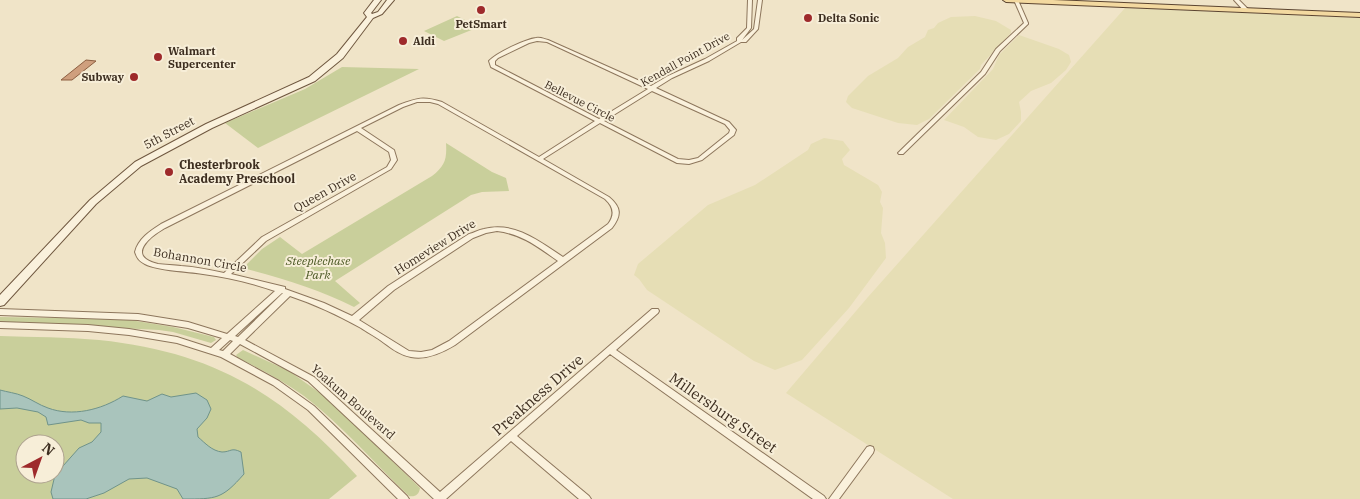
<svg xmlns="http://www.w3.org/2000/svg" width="1360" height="499" viewBox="0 0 1360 499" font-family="'IBM Plex Serif',serif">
	<rect width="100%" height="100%" fill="#f0e4c8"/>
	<!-- farmland -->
	<path fill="#e6deb5" d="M 1125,8 L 1360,18 L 1360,499 L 953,499 L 786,393 L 868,297 Z
		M 975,16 L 996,21 L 1011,30 L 1011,33 L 981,65 L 980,69 L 929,119 L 917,125 L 898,123 L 852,108 L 846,102 L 848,96 L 868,76 L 898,58 L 908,47 L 925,37 L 928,30 L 934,28 L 938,23 L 951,17 Z
		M 1019,35 L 1059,49 L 1069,55 L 1071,62 L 1066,70 L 1051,83 L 1031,91 L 1019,102 L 1021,112 L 1021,121 L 1009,134 L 996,140 L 978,137 L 964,127 L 944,120 L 993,69 L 999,55 Z
		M 824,138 L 843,141 L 850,150 L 842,159 L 844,165 L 878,185 L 882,192 L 880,202 L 883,208 L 881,233 L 885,243 L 886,258 L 849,308 L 802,360 L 775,370 L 754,361 L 647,290 L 639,279 L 634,275 L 638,264 L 708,205 L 755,185 L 808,150 L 811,144 Z"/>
	<!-- green -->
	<path fill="#c9cf9b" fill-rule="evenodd" d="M 457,16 L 479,27 L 444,41 L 424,31 Z
		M 342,67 L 419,69 L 258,148 L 225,123 L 305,89 Z
		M 446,143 L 492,172 L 506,178 L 509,191 L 482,192 L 471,195 L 335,281 L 360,303 L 354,307 C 319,289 281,278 243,268 L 262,249 L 280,237 L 302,254 L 432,176 C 445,166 447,159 446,143 Z
		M 0,317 L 124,319 L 173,327 L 214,337 L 216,340 L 211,343 L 173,332 L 159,330 L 0,322 Z
		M 0,336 C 33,337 66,337 99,340 C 213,352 281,393 357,476 L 329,499 L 0,499 ZM 25,444 L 55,444 L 55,474 L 25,474 Z
		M 243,350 L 289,371 L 327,398 L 417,485 L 420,488 C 419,495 415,497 409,496 C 374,463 342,425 304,396 C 283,381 261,369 238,358 L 236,355 Z"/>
	<!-- water -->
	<path fill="#a9c4bc" stroke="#6f938a" d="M 0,390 C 7,392 16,393 23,396 C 31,399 39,405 48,408 C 72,417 101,410 123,396 L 147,401 L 162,394 L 171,397 L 196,393 L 207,400 L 211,409 L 207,418 L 197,429 L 198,437 C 205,443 212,451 222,452 C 231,452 231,447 241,452 L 244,474 C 222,499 217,499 183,499 L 177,489 L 147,478 L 129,479 L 104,493 L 86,499 L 53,499 L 51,492 L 55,475 L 79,448 L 92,442 L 101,432 L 101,423 L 89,423 L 81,420 L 48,425 L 46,417 L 38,412 L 17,408 L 0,409 Z"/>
	<!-- building -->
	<path fill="#cf9f7d" stroke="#8d5f41" d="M 86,60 L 96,61 L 72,80 L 61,80 Z"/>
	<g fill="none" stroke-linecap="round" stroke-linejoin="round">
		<defs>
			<path id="street" d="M 748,0 L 752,0 L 751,28 L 742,40 L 754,29 L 758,0 L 762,0 L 758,29 L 746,42 L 741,42 L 709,61 L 672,78 L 656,88 L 729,122 L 736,130 L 734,135 L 702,160 L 689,164 L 677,163 L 600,123 L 543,159 L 609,197 C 621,207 622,215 612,228 L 455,345 C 442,353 426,360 411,357 C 399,355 390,347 380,340 C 374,336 367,332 361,328 C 338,315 314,304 290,296 L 245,340 L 314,377 L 440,492 L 652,309 L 658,309 L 659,311 L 658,313 L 616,350 L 824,496 L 826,499 L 813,499 L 610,354 L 517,436 L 589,496 L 591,499 L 579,499 L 511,441 L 446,499 L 434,499 L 308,381 L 240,344 L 230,354 L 279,381 L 314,406 L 407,496 L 409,499 L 398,499 L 308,410 L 273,385 L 221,357 L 177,343 L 129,335 L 88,331 L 0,328 L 0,322 L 88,325 L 129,329 L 177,337 L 211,348 L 222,338 L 188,328 L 138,320 L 0,315 L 0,309 L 138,314 L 188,322 L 227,334 L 275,291 C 252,283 227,277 203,274 C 187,271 158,271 145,264 C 139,261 137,258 135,252 C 138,239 150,231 161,224 L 399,105 C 417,98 423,96 442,102 L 539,157 L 595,121 L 491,67 L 489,61 C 496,53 526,39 536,38 C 540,37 544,39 548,40 L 651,86 L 668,76 L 705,59 L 737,41 L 737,38 L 747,28 ZM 537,41 L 547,42 L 648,89 L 599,119 L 495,65 L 495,61 L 498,58 L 529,43 ZM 652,91 L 725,124 L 730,130 L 729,133 L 698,158 L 689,160 L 678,159 L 604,121 ZM 417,102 L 430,102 L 438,104 L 605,199 C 614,207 615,215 608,224 L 563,257 C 539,241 514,221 484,229 C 478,230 474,233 469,234 L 388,286 L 352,316 L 324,303 L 285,289 L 285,287 L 231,274 L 266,241 L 391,169 L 397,160 L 394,150 L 361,128 L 403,107 ZM 357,131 L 389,152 L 391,160 L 387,167 L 262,237 L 224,273 C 210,270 196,267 181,266 C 174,265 165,265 158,264 C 125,256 151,236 165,228 ZM 497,231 C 522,234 538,247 558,261 L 449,341 L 432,350 L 421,352 L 409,351 L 359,320 L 394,290 L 473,238 L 486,233 ZM 282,293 L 283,293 L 238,337 L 235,336 ZM 230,340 L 233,341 L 223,351 L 219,350 Z
				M 1014,0 L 1018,0 L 1028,23 L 1028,24 L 1000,51 L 985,74 L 903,154 L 899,154 L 898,153 L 899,152 L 981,72 L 996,49 L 1024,23 Z
				M 1234,0 L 1239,0 L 1248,9 L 1248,11 L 1244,11 Z
				M 870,446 L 873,447 L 874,450 L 873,453 L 839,499 L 829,499 L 867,447 Z"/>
			<path id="secondary" d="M 374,0 L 381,0 L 371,13 L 372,14 L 378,12 L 387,0 L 394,0 L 382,14 L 373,18 L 343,58 L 315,81 L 212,128 L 141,166 L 96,204 L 4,305 L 0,306 L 0,295 L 90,200 L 135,162 L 206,124 L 309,77 L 337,54 L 367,17 L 364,13 Z"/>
			<path id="primary" d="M 1003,0 L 1053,0 L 1360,13 L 1360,17 L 1006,2 Z"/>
		</defs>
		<!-- street casing -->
		<use href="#street" stroke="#8d765c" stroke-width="2"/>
		<!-- secondary casing -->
		<use href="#secondary" stroke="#6f573f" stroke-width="2"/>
		<!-- primary casing -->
		<use href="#primary" stroke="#5b4430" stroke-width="2"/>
		<!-- street -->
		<use href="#street" fill="#faf1dc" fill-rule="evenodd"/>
		<!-- secondary -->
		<use href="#secondary" fill="#faf1dc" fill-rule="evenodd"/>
		<!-- primary -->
		<use href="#primary" fill="#f3d9a0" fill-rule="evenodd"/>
	</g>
	<!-- markers -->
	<g fill="#9e2a2b" stroke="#f7eed8" stroke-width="2">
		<circle cx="481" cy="10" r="5"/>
		<circle cx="808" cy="18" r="5"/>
		<circle cx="403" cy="41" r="5"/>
		<circle cx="158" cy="57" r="5"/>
		<circle cx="134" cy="77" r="5"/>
		<circle cx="169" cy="172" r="5"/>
	</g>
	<g text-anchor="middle" stroke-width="4" stroke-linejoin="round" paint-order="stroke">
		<!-- far-poi labels -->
		<g font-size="11" font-weight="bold" fill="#3d2e20" stroke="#f7eed8" text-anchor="start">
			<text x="818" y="22">Delta Sonic</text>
			<text x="481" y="28" text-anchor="middle">PetSmart</text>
			<text x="413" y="45">Aldi</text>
			<text x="168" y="55">Walmart<tspan x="168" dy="13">Supercenter</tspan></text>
			<text x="124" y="81" text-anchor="end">Subway</text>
		</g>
		<!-- far-street labels -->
		<g font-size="11" fill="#3d2e20" stroke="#f7eed8">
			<text transform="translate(685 59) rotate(-29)" y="4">Kendall Point Drive</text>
			<text transform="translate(580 101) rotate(27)" y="4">Bellevue Circle</text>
		</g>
		<!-- street labels -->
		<g font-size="12" fill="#3d2e20" stroke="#f7eed8">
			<text transform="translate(169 133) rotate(-28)" y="4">5th Street</text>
			<text transform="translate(325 192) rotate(-29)" y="4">Queen Drive</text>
			<text transform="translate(435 247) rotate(-32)" y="4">Homeview Drive</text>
			<text transform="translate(200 260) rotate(10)" y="4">Bohannon Circle</text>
			<text transform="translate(353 402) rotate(41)" y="4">Yoakum Boulevard</text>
		</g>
		<!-- poi labels -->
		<g font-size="12" font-weight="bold" fill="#3d2e20" stroke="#f7eed8" text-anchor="start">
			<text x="179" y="169">Chesterbrook<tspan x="179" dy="14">Academy Preschool</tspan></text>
		</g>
		<!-- park labels -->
		<g font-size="12" font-style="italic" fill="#4d5a26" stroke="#f7eed8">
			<text x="318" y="265">Steeplechase<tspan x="318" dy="14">Park</tspan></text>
		</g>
		<!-- near-street labels -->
		<g font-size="15" fill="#3d2e20" stroke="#f7eed8">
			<text transform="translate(538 395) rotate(-41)" y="5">Preakness Drive</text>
			<text transform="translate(723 413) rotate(35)" y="5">Millersburg Street</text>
		</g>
	</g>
	<!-- north arrow -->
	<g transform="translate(40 459) rotate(41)"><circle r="24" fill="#f7eed8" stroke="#ada18e"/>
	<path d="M0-4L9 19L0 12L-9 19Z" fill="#9e2a2b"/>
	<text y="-8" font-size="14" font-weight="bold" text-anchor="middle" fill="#3d2e20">N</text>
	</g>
</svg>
